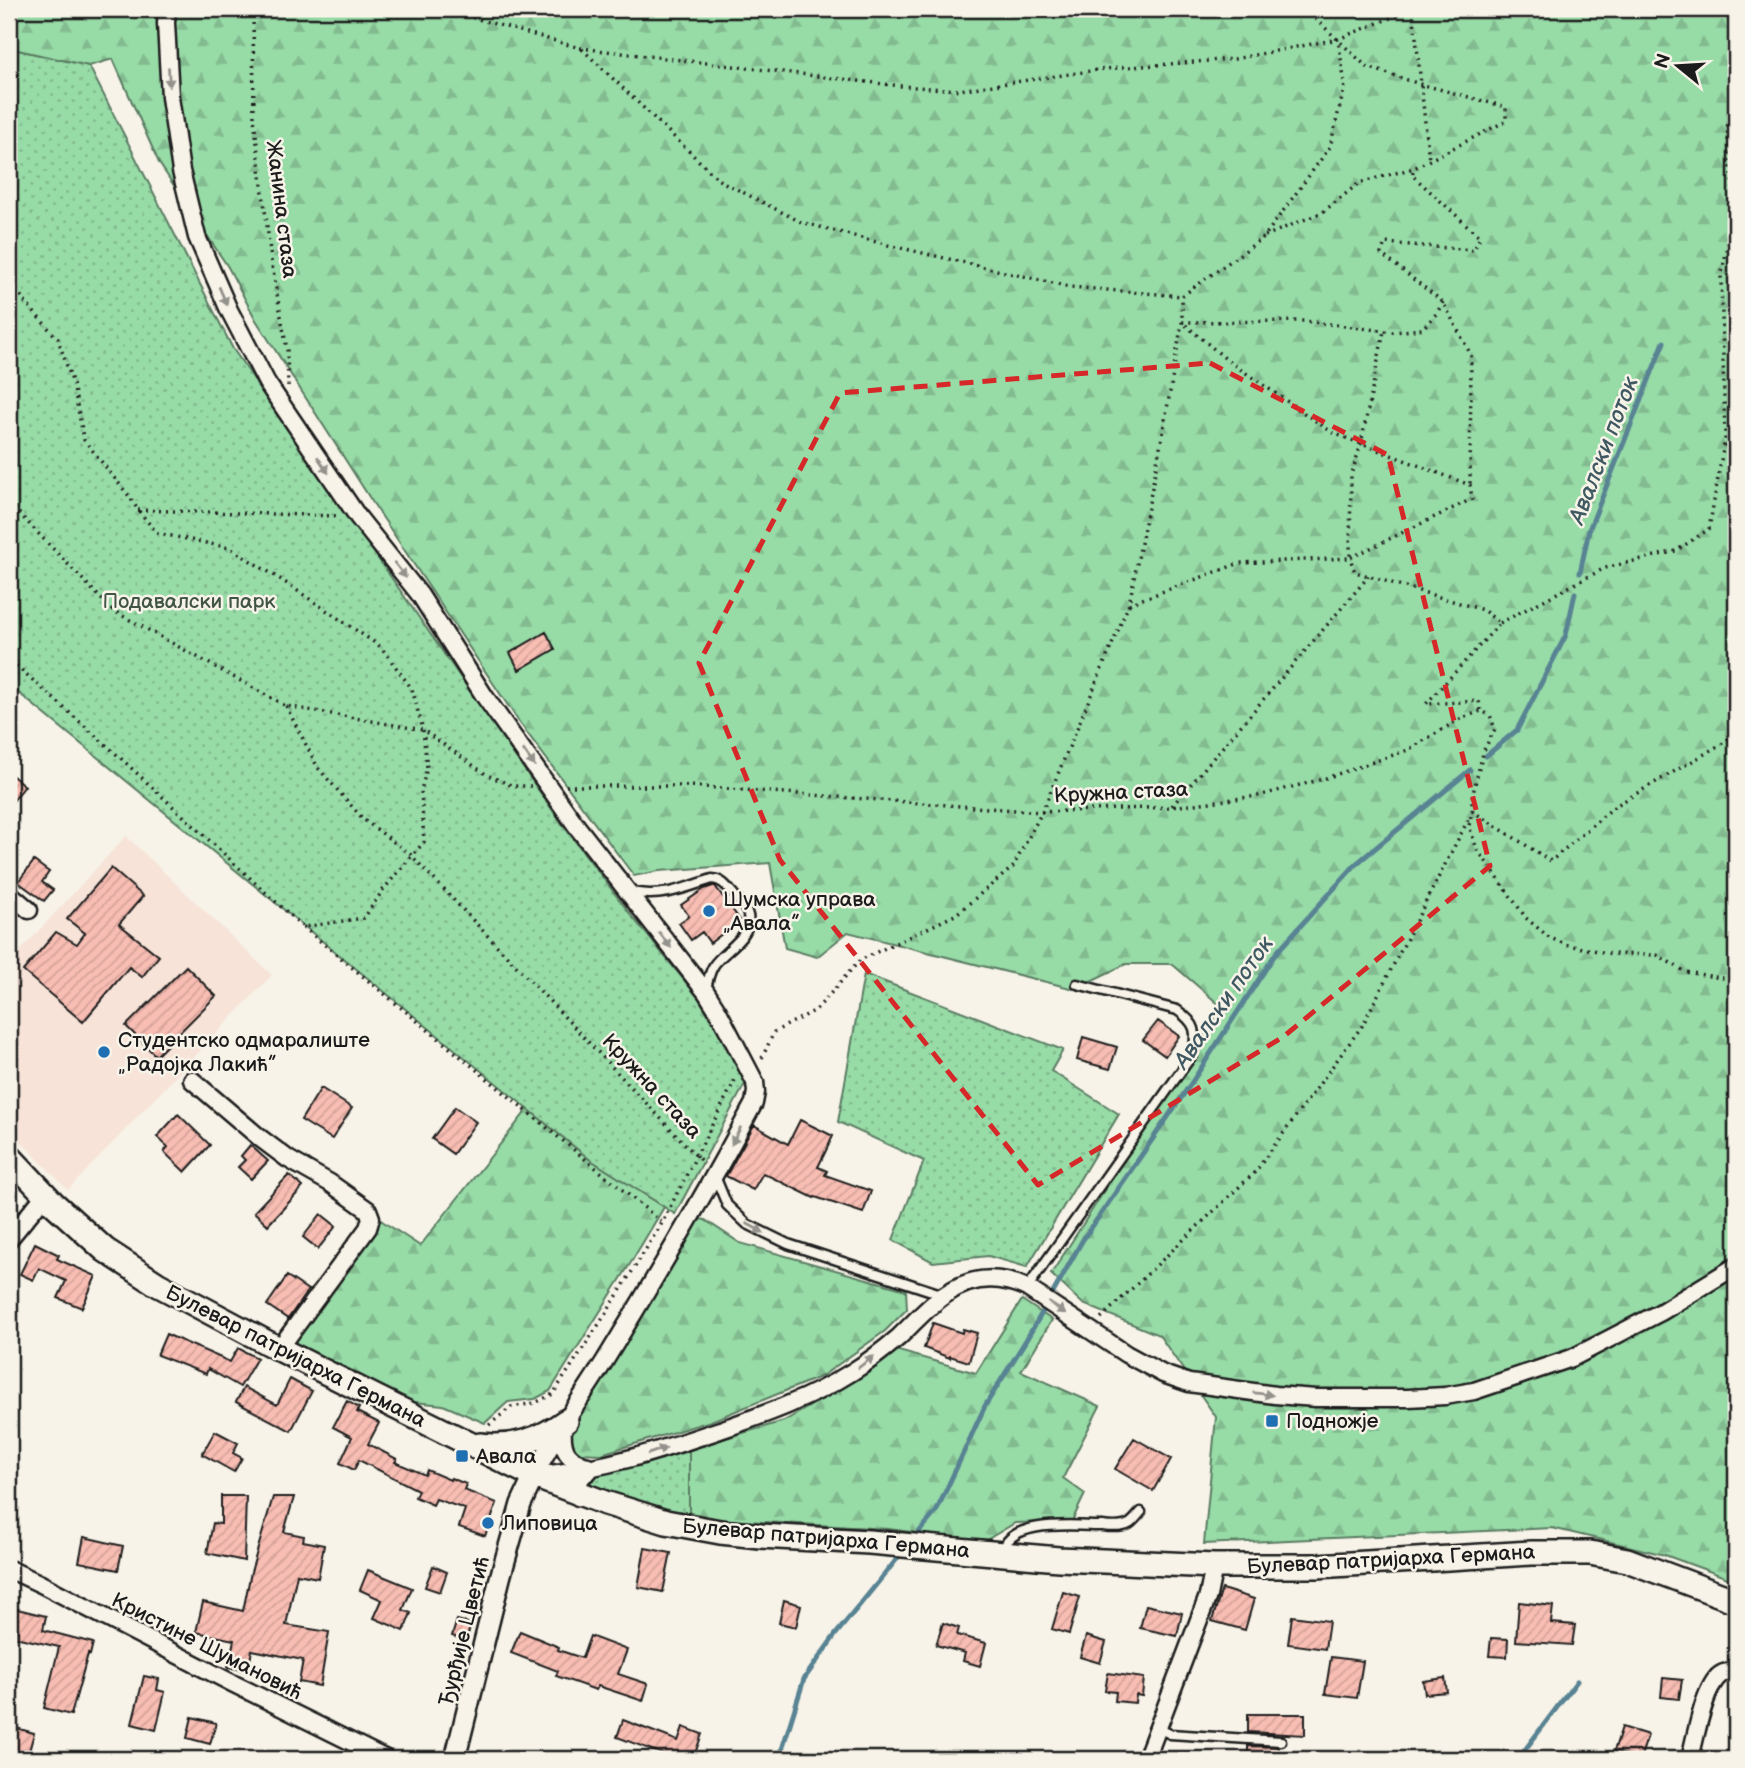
<svg xmlns="http://www.w3.org/2000/svg" width="1745" height="1768" viewBox="0 0 1745 1768" font-family="'Balsamiq Sans',sans-serif">
	<defs>
		<pattern id="grass-dots" width="8" height="8" patternUnits="userSpaceOnUse" patternTransform="scale(1.75)"><rect width="8" height="8" fill="#97dba7"/><path d="M2 2h.1M6 6h.1" fill="none" stroke="#82bb8f" stroke-width="1.8" stroke-linecap="round"/></pattern>
		<pattern id="forest-firs" width="22" height="20" patternUnits="userSpaceOnUse" patternTransform="scale(1.75)"><rect width="22" height="20" fill="#97dba7"/><path d="M5 1l3.5 6h-7zM16 11l3.5 6h-7z" fill="#82bb8f"/></pattern>
		<pattern id="building-hatch" width="6" height="6" patternUnits="userSpaceOnUse" patternTransform="scale(1.75)"><rect width="6" height="6" fill="#f8bdb3"/><path d="M-1 1l2-2M0 6l6-6M5 7l2-2" fill="none" stroke="#d4a299"/></pattern>
	</defs>
	<rect width="100%" height="100%" fill="#f7f3e8"/>
	<filter id="ink" filterUnits="userSpaceOnUse"><feTurbulence type="fractalNoise" baseFrequency=".0143" numOctaves="2"/><feDisplacementMap in="SourceGraphic" scale="14" xChannelSelector="R" yChannelSelector="G"/><feConvolveMatrix kernelMatrix="1 2 1 2 8 2 1 2 1" color-interpolation-filters="sRGB"/></filter>
	<g filter="url(#ink)">
		<!-- built -->
		<path fill="#f7e3d8" d="M 126,836 L 272,975 L 68,1190 L 9,1129 L 9,963 Z"/>
		<!-- grass -->
		<path fill="url(#grass-dots)" stroke="#5a7c62" stroke-width="2" d="M 9,48 L 89,66 L 233,349 L 562,824 L 634,919 L 698,997 L 741,1071 L 745,1084 L 675,1214 L 589,1159 L 9,685 Z
			M 864,974 L 1063,1050 L 1051,1071 L 1119,1114 L 1027,1267 L 988,1256 L 933,1262 L 893,1240 L 924,1161 L 838,1122 Z
			M 689,1449 L 689,1518 L 583,1492 L 581,1480 L 600,1471 L 643,1464 Z"/>
		<!-- forest -->
		<path fill="url(#forest-firs)" stroke="#5a7c62" stroke-width="2" d="M 9,9 L 1736,9 L 1736,1581 L 1665,1555 L 1552,1528 L 1204,1544 L 1216,1417 L 1159,1335 L 1083,1304 L 1051,1274 L 1222,1007 L 1172,964 L 1126,964 L 1074,989 L 848,932 L 817,957 L 785,948 L 770,863 L 659,871 L 634,876 L 519,722 L 373,503 L 256,320 L 228,267 L 159,163 L 113,59 L 89,66 L 9,48 Z
			M 528,1109 L 589,1159 L 664,1207 L 630,1264 L 550,1391 L 535,1399 L 508,1402 L 485,1423 L 443,1405 L 405,1401 L 284,1344 L 376,1217 L 420,1246 Z
			M 700,1219 L 705,1220 L 740,1243 L 906,1290 L 907,1309 L 885,1331 L 822,1376 L 711,1421 L 601,1454 L 578,1453 L 571,1444 L 569,1426 Z
			M 1022,1300 L 1052,1320 L 1021,1371 L 1100,1406 L 1063,1478 L 1085,1494 L 1072,1521 L 1015,1523 L 983,1542 L 889,1529 L 689,1518 L 689,1449 L 784,1421 L 854,1381 L 892,1349 L 976,1373 Z"/>
		<g fill="none" stroke-linecap="round" stroke-linejoin="round">
			<!-- stream -->
			<path stroke="#598393" stroke-width="5" d="M 1580,573 L 1589,530 L 1664,342
				M 1486,756 L 1517,730 L 1566,635 L 1575,593
				M 1053,1293 L 1082,1241 L 1190,1085 L 1276,953 L 1356,864 L 1470,770
				M 919,1532 L 936,1512 L 985,1406 L 1026,1340 L 1043,1311
				M 779,1759 L 804,1679 L 836,1634 L 897,1559
				M 1518,1759 L 1577,1681"/>
		</g>
		<!-- building -->
		<path fill="url(#building-hatch)" stroke="#1c1c1c" stroke-width="2" d="M 546,632 L 555,649 L 519,670 L 510,653 Z
			M 9,773 L 25,786 L 9,806 Z
			M 34,861 L 49,872 L 42,882 L 53,890 L 44,901 L 18,882 Z
			M 111,868 L 143,896 L 119,924 L 159,956 L 142,977 L 129,967 L 83,1022 L 23,971 L 56,932 L 77,944 L 85,933 L 67,919 Z
			M 713,886 L 715,886 L 740,920 L 710,943 L 702,932 L 691,940 L 679,923 L 689,916 L 681,905 L 704,889 Z
			M 186,966 L 216,996 L 156,1056 L 126,1026 Z
			M 1158,1021 L 1179,1036 L 1165,1056 L 1143,1040 Z
			M 1083,1037 L 1117,1047 L 1110,1069 L 1077,1060 Z
			M 321,1088 L 352,1108 L 332,1139 L 301,1120 Z
			M 455,1107 L 476,1122 L 453,1154 L 432,1139 Z
			M 178,1114 L 210,1145 L 185,1172 L 164,1152 L 168,1147 L 157,1137 Z
			M 800,1120 L 833,1136 L 818,1167 L 827,1171 L 825,1175 L 871,1191 L 863,1213 L 815,1197 L 814,1198 L 763,1173 L 753,1190 L 726,1176 L 754,1125 L 788,1144 Z
			M 250,1145 L 268,1161 L 251,1179 L 238,1167 L 245,1160 L 241,1156 Z
			M 289,1175 L 303,1187 L 268,1225 L 254,1212 Z
			M 321,1214 L 336,1226 L 318,1249 L 303,1237 Z
			M 35,1243 L 59,1255 L 57,1259 L 96,1276 L 82,1308 L 58,1298 L 66,1281 L 39,1268 L 33,1280 L 20,1274 Z
			M 287,1276 L 308,1290 L 288,1319 L 267,1305 Z
			M 933,1323 L 962,1333 L 963,1329 L 977,1333 L 969,1362 L 950,1356 L 950,1358 L 924,1348 Z
			M 166,1334 L 230,1362 L 238,1348 L 257,1358 L 240,1387 L 208,1369 L 206,1374 L 157,1355 Z
			M 290,1379 L 312,1391 L 291,1431 L 236,1402 L 244,1387 L 277,1405 Z
			M 347,1401 L 359,1408 L 357,1412 L 379,1423 L 368,1444 L 397,1459 L 395,1462 L 425,1475 L 427,1470 L 450,1480 L 451,1478 L 466,1484 L 464,1490 L 497,1503 L 485,1536 L 459,1527 L 465,1509 L 436,1499 L 433,1505 L 415,1497 L 418,1490 L 359,1460 L 354,1470 L 340,1463 L 352,1437 L 333,1427 Z
			M 215,1431 L 238,1443 L 233,1453 L 242,1458 L 234,1472 L 202,1454 Z
			M 1134,1438 L 1171,1459 L 1153,1491 L 1115,1469 Z
			M 221,1496 L 246,1496 L 244,1561 L 207,1553 L 213,1523 L 221,1524 Z
			M 273,1497 L 294,1497 L 284,1532 L 304,1536 L 303,1541 L 324,1545 L 318,1578 L 297,1574 L 286,1625 L 329,1632 L 320,1686 L 299,1682 L 303,1660 L 252,1650 L 248,1671 L 228,1667 L 234,1640 L 196,1632 L 203,1602 L 243,1611 L 251,1572 Z
			M 84,1537 L 123,1546 L 118,1570 L 79,1562 Z
			M 645,1548 L 671,1553 L 663,1592 L 638,1587 Z
			M 433,1566 L 447,1572 L 440,1592 L 425,1587 Z
			M 368,1570 L 412,1588 L 403,1610 L 411,1613 L 404,1631 L 374,1618 L 382,1600 L 360,1590 Z
			M 1222,1589 L 1254,1599 L 1245,1630 L 1212,1621 Z
			M 1063,1592 L 1080,1597 L 1069,1634 L 1052,1629 Z
			M 784,1600 L 801,1605 L 796,1627 L 779,1623 Z
			M 1519,1602 L 1553,1606 L 1551,1623 L 1575,1625 L 1572,1645 L 1516,1641 Z
			M 1146,1605 L 1182,1613 L 1177,1636 L 1140,1628 Z
			M 9,1607 L 46,1616 L 43,1630 L 93,1643 L 90,1655 L 88,1654 L 71,1715 L 44,1708 L 59,1647 L 15,1637 L 17,1629 L 9,1626 Z
			M 1292,1616 L 1329,1621 L 1325,1649 L 1288,1644 Z
			M 457,1620 L 471,1624 L 466,1641 L 452,1636 Z
			M 943,1623 L 959,1628 L 957,1635 L 986,1643 L 980,1666 L 963,1661 L 965,1653 L 936,1645 Z
			M 520,1631 L 559,1647 L 558,1650 L 582,1658 L 590,1636 L 627,1650 L 618,1674 L 648,1684 L 643,1701 L 598,1686 L 596,1690 L 556,1676 L 558,1671 L 511,1653 Z
			M 1086,1636 L 1106,1642 L 1100,1663 L 1080,1657 Z
			M 1491,1638 L 1508,1639 L 1507,1657 L 1489,1656 Z
			M 1331,1657 L 1363,1661 L 1357,1698 L 1325,1694 Z
			M 1108,1673 L 1144,1678 L 1142,1696 L 1136,1695 L 1135,1703 L 1115,1701 L 1116,1692 L 1105,1691 Z
			M 144,1676 L 159,1679 L 157,1690 L 165,1692 L 156,1730 L 132,1724 Z
			M 1445,1678 L 1447,1692 L 1425,1694 L 1423,1681 Z
			M 1663,1678 L 1682,1680 L 1679,1699 L 1661,1697 Z
			M 1248,1714 L 1305,1714 L 1305,1735 L 1248,1732 Z
			M 192,1717 L 216,1723 L 210,1744 L 187,1738 Z
			M 623,1720 L 678,1741 L 683,1727 L 702,1734 L 693,1759 L 676,1759 L 617,1737 Z
			M 1622,1727 L 1648,1735 L 1640,1759 L 1614,1751 Z
			M 16,1728 L 34,1733 L 27,1759 L 9,1759 Z
			M 1248,1746 L 1279,1747 L 1278,1759 L 1248,1759 Z"/>
		<g fill="none" stroke-linecap="round" stroke-linejoin="round">
			<defs>
				<path id="service" d="M 630,892 C 662,898 682,889 712,879 C 723,880 727,887 734,895 C 738,900 744,906 747,912 C 756,935 724,950 714,965 C 709,973 707,983 706,992
					M 715,1176 L 727,1205 L 747,1224 L 788,1244 L 944,1295
					M 1027,1288 L 1193,1054 C 1197,1031 1197,1024 1177,1010 L 1077,984
					M 1003,1551 C 1010,1518 1076,1526 1102,1526 C 1110,1527 1122,1528 1129,1524 C 1133,1522 1138,1515 1141,1512
					M 1158,1728 L 1170,1734 L 1281,1741"/>
				<path id="minor" d="M 167,9 L 166,23 L 170,97 L 181,171 L 197,237 L 229,310 L 267,383 L 358,517 L 420,595 L 485,697 L 578,828 L 706,992 L 718,1011 L 755,1082 L 756,1092 L 754,1103 C 707,1191 656,1277 604,1362 C 580,1400 554,1436 534,1476
					M 9,893 L 29,910
					M 192,1080 L 260,1138 L 288,1159 L 330,1183 L 368,1210 L 371,1218 L 368,1228 L 279,1349
					M 9,1239 L 45,1195
					M 563,1427 C 561,1452 568,1460 591,1468
					M 539,1475 C 605,1469 658,1451 720,1430 C 766,1414 811,1398 852,1372 C 868,1362 885,1349 899,1337 C 915,1322 928,1306 946,1294 C 972,1276 999,1275 1027,1288 L 1126,1354 L 1163,1374 L 1189,1383 L 1275,1395 L 1316,1398 L 1408,1398 L 1445,1396 L 1474,1391 L 1572,1358 L 1661,1312 L 1736,1266
					M 9,1569 L 41,1584 L 230,1682 L 386,1759
					M 1146,1759 L 1208,1596 L 1214,1566
					M 1690,1759 C 1695,1739 1704,1687 1720,1675 C 1725,1671 1730,1672 1736,1673"/>
				<path id="tertiary" d="M 455,1759 L 500,1578 L 521,1504 L 534,1476"/>
				<path id="secondary" d="M 9,1156 L 54,1204 L 105,1250 L 157,1284 L 279,1349 L 534,1476 L 605,1503 L 666,1522 L 720,1532 L 760,1536 L 869,1542 L 1059,1559 L 1214,1566 L 1317,1566 L 1531,1553 L 1590,1553 L 1627,1560 L 1736,1601
					M 480,1445 C 513,1449 540,1440 566,1421
					M 580,1494 C 572,1484 576,1475 586,1469"/>
			</defs>
			<!-- service casing -->
			<use href="#service" stroke="#1c1c1c" stroke-width="13"/>
			<!-- minor casing -->
			<use href="#minor" stroke="#1c1c1c" stroke-width="21"/>
			<!-- tertiary casing -->
			<use href="#tertiary" stroke="#1c1c1c" stroke-width="24"/>
			<!-- secondary casing -->
			<use href="#secondary" stroke="#1c1c1c" stroke-width="28"/>
			<!-- path -->
			<path stroke="#1c1c1c" stroke-width="3.5" stroke-dasharray="2 5" stroke-linecap="butt" d="M 253,9 L 254,118 L 271,260 L 287,350 L 288,386
				M 461,9 L 474,18 L 580,48 L 901,86 L 959,90 L 1104,69 L 1234,59 L 1338,39 L 1413,9
				M 1305,9 L 1367,67 L 1420,84 L 1506,107 L 1506,121 L 1414,168 L 1412,175 L 1480,237 L 1474,250 L 1385,243 L 1381,254 L 1443,302 L 1471,355 L 1470,484
				M 1413,9 L 1429,160
				M 582,49 L 719,180 L 801,222 L 888,245 L 1070,287 L 1182,296
				M 1265,236 L 1323,212 L 1359,183 L 1414,168
				M 9,278 L 25,302 L 58,339 L 73,384 L 84,440 L 129,496 L 138,510 L 157,533 L 230,548 L 280,579 L 381,647 L 412,689 L 423,730 L 427,768 L 421,790 L 424,842 L 383,890 L 364,918 L 303,927 L 114,752 L 9,659
				M 1443,302 L 1437,313 L 1422,329 L 1393,332 L 1305,321 L 1182,322 L 1227,360 L 1333,433 L 1470,485 L 1472,499 L 1350,558 L 1355,572 L 1483,610 L 1500,623 L 1426,704 L 1479,701 L 1481,711
				M 9,503 L 112,610 L 286,706 L 423,730 L 487,775 L 513,786 L 531,786
				M 138,510 L 339,516
				M 1129,604 L 1240,563 L 1350,558 L 1351,476 L 1361,444 L 1384,331
				M 1500,623 L 1605,568 L 1676,551 L 1709,529 L 1725,438 L 1721,276 L 1735,214 L 1727,127 L 1736,99
				M 286,706 L 318,768 L 363,819 L 411,855 L 704,1164
				M 566,786 L 690,786 L 1042,812 L 1170,807 L 1258,796 L 1323,779 L 1408,750 L 1460,719 L 1481,711 L 1490,715 L 1495,729 L 1484,750 L 1476,780 L 1472,798 L 1472,811 L 1469,826 L 1477,849 L 1526,918 L 1550,938 L 1568,945 L 1612,954 L 1657,955 L 1686,972 L 1721,978 L 1736,977
				M 1172,806 L 1369,576
				M 1472,811 L 1551,861 L 1615,806 L 1725,742 L 1736,732
				M 303,927 L 664,1224
				M 762,1058 L 774,1032 L 816,1010 L 860,960 L 955,915 L 1013,867 L 1042,812 L 1129,604 L 1163,432 L 1182,322 L 1182,296 L 1264,237 L 1330,147 L 1345,85 L 1338,39
				M 1101,1318 L 1255,1172 L 1362,1026 L 1470,816
				M 489,1425 L 511,1407 L 535,1403 L 553,1394 L 607,1312 L 662,1223 L 735,1080"/>
			<!-- service -->
			<use href="#service" stroke="#f7f3e8" stroke-width="8"/>
			<!-- minor -->
			<use href="#minor" stroke="#f7f3e8" stroke-width="16"/>
			<!-- tertiary -->
			<use href="#tertiary" stroke="#f7f3e8" stroke-width="19"/>
			<!-- secondary -->
			<use href="#secondary" stroke="#f7f3e8" stroke-width="23"/>
		</g>
		<!-- one-way arrows -->
		<defs><path id="oneway-solid" d="M-6-.8H1V-3.2L6.5 0L1 3.2V.8H-6Z" transform="scale(1.75)"/></defs>
		<g fill="#94928c">
			<use href="#oneway-solid" transform="translate(169 77) rotate(87)"/>
			<use href="#oneway-solid" transform="translate(223 296) rotate(67)"/>
			<use href="#oneway-solid" transform="translate(323 465) rotate(56)"/>
			<use href="#oneway-solid" transform="translate(400 570) rotate(52)"/>
			<use href="#oneway-solid" transform="translate(529 758) rotate(55)"/>
			<use href="#oneway-solid" transform="translate(665 940) rotate(52)"/>
			<use href="#oneway-solid" transform="translate(736 1136) rotate(118)"/>
			<use href="#oneway-solid" transform="translate(755 1228) rotate(29)"/>
			<use href="#oneway-solid" transform="translate(1057 1308) rotate(34)"/>
			<use href="#oneway-solid" transform="translate(866 1362) rotate(-37)"/>
			<use href="#oneway-solid" transform="translate(1263 1394) rotate(7)"/>
			<use href="#oneway-solid" transform="translate(657 1451) rotate(-19)"/>
		</g>
	</g>
	<!-- marked area -->
	<path fill="none" stroke="#d62828" stroke-width="5" stroke-dasharray="14 9" stroke-linejoin="round" d="M 1210,363 L 1388,455 L 1490,866 L 1283,1037 L 1038,1185 L 780,860 L 699,663 L 840,393 Z"/>
	<!-- markers -->
	<g fill="#1f6fb2" stroke="#f7f3e8" stroke-width="2.5">
		<circle cx="709" cy="911" r="7"/>
		<circle cx="104" cy="1052" r="7"/>
		<rect x="1265" y="1414" width="14" height="14" rx="3.5"/>
		<rect x="455" y="1449" width="14" height="14" rx="3.5"/>
		<circle cx="488" cy="1523" r="7"/>
	</g>
	<g text-anchor="middle" stroke-width="5" stroke-linejoin="round" paint-order="stroke">
		<!-- street labels -->
		<g font-size="21" fill="#1c1c1c" stroke="#f7f3e8">
			<text transform="translate(282 209) rotate(83)" y="7">Жанина стаза</text>
			<text transform="translate(1121 792) rotate(-3)" y="7">Кружна стаза</text>
			<text transform="translate(652 1086) rotate(47)" y="7">Кружна стаза</text>
			<text transform="translate(296 1356) rotate(27)" y="7">Булевар патријарха Германа</text>
			<text transform="translate(826 1538) rotate(5)" y="7">Булевар патријарха Германа</text>
			<text transform="translate(1391 1559) rotate(-3)" y="7">Булевар патријарха Германа</text>
			<text transform="translate(464 1631) rotate(-76)" y="7">Ђурђије Цветић</text>
			<text transform="translate(207 1646) rotate(27)" y="7">Кристине Шумановић</text>
		</g>
		<!-- park labels -->
		<g font-size="21" fill="#415546" stroke="#f7f3e8">
			<text x="189" y="608">Подавалски парк</text>
		</g>
		<!-- poi labels -->
		<g font-size="21" fill="#1c1c1c" stroke="#f7f3e8" text-anchor="start">
			<text x="723" y="906">Шумска управа<tspan x="723" dy="24">„Авала”</tspan></text>
			<text x="118" y="1047">Студентско одмаралиште<tspan x="118" dy="24">„Радојка Лакић”</tspan></text>
			<text x="1286" y="1428">Подножје</text>
			<text x="476" y="1463">Авала</text>
			<text x="502" y="1530">Липовица</text>
		</g>
		<!-- water labels -->
		<g font-size="23" font-style="italic" fill="#3f5861" stroke="#f7f3e8">
			<text transform="translate(1603 450) rotate(-69)" y="8">Авалски поток</text>
			<text transform="translate(1223 1002) rotate(-55)" y="8">Авалски поток</text>
		</g>
	</g>
	<!-- margin -->
	<rect width="1745" height="1768" fill="none" stroke="#f7f3e8" stroke-width="35"/>
	<rect x="18" y="18" width="1710" height="1733" fill="none" stroke="#1c1c1c" stroke-width="2.5" filter="url(#ink)"/>
	<!-- north arrow -->
	<g transform="translate(1678 66) rotate(288)" stroke="#f7f3e8" stroke-width="5" paint-order="stroke">
	<path d="M0-5L12 26L0 18L-12 26Z" fill="#1c1c1c"/>
	<text y="-10" font-size="19" font-weight="bold" text-anchor="middle" fill="#1c1c1c">N</text>
	</g>
</svg>
